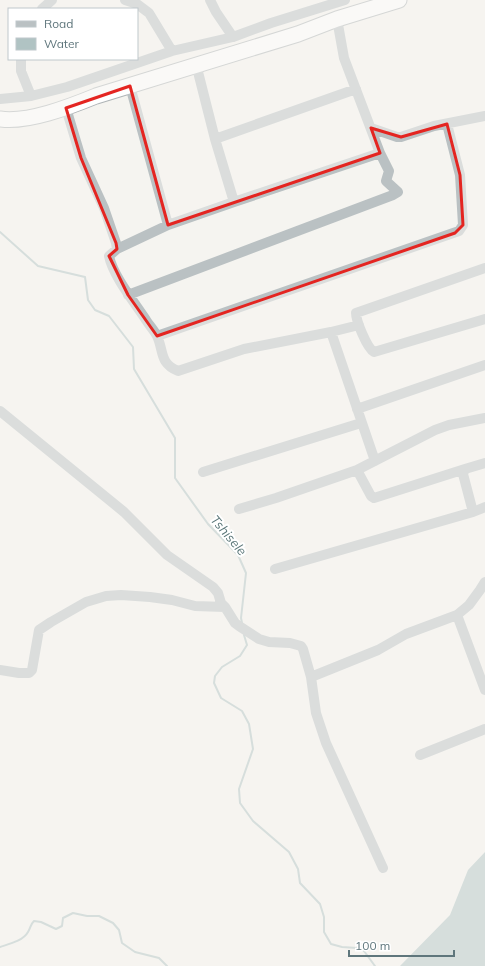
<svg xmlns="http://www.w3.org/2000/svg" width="485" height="966" viewBox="0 0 485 966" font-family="Mulish,sans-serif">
	<rect width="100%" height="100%" fill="#f5f4f0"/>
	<!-- water -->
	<path fill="#b0c3c3" d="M 485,852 L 485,966 L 400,966 L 450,915 L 468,870 Z"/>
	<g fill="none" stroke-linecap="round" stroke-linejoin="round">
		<!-- stream -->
		<path stroke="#b0c3c3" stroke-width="2" d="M 0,232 L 38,266 L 85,277 L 88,300 L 95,310 L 109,316 L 133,347 L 134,369 L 175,438 L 175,478 L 208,524 L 238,555 L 246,573 L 241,618 L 242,623
			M 244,635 L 247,645 L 240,656 L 222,667 L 215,676 L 214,683 L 221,698 L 242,711 L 249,724 L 253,749 L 239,789 L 240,803 L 253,821 L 289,852 L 298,869 L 300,883 L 320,904 L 324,917 L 324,932 L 331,944 L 342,947 L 357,948 L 364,951 L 375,966
			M 0,947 C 9,944 23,941 28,932 C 31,927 30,925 34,921 L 41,922 L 56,929 L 62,926 L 63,918 L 73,913 L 87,916 L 99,916 L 113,923 L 119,930 L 122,943 L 135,952 L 159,958 L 167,966"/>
		<defs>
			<path id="highway" d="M 0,119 C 28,123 69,107 96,96 L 298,34 L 337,19 L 399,0"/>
		</defs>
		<!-- highway casing -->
		<use href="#highway" stroke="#aeb4b6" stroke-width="17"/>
		<!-- minor -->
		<path stroke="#bac1c3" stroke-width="10" d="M 125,0 L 137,4 L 149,13 L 172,51
			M 210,0 L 216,12 L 233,37
			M 42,9 L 52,0
			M 21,59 L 21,71 L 31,96
			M 196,64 L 215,139 L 234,202
			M 130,86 L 168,225
			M 0,99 L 31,96 L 67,87 L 172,51 L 233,37 L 271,23 L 345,0
			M 66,108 L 81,158 L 104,208 L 116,243 L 117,249
			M 371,128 L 397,137 L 401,137 L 434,126 L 485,116
			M 215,139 L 356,89
			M 485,268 L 356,313 C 356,321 367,348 374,352 L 485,319
			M 128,295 L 393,195 L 398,192 L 386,181 L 389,171 L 380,153 L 344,58 L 337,19
			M 359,325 L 331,332 L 244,349 L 178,371 C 159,363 164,351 157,336 C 154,330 149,325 146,320 C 135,303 113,276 109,256 L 117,249 L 168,225 L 234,202 L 380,153
			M 331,332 L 375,461
			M 157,336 L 459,231 L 463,225 L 460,175 L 447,124
			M 357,409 L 485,365
			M 0,411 L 124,512 L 167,555 L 213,587 L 218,593 L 221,603 L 225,607 L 235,623 L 239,626 L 259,639 L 269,642 L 290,643 L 301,646 L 303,649 L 311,677 L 316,713 L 326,743 L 383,868
			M 465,469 L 463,474 L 473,512
			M 357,470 L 371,496 L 374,498 L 465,469 L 485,463
			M 203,472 L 361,423
			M 239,509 L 276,498 L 357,470 L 435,430 L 449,425 L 485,418
			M 275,569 L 473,512 L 485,507
			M 457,615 L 485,690
			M 0,670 L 19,673 L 29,673 L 32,670 L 39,630 L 51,622 L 86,602 L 106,596 L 121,595 L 150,597 L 172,600 L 195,606 L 225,607
			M 311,677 L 378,650 L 406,634 L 457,615 L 469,605 L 480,590 L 485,582
			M 420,755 L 485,729"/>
		<!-- highway -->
		<use href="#highway" stroke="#fff" stroke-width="15"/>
	</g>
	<!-- marked area -->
	<path d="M0 0H485V966H0ZM 130,86 L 168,225 L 380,153 L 371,128 L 401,137 L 447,124 L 460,175 L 463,225 L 455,233 L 157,336 L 128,295 L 109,256 L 117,249 L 116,243 L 81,158 L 66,108 Z" fill="#f5f4f0" fill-opacity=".55" fill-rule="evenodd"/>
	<path fill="none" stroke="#e42521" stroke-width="3" stroke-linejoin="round" d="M 130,86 L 168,225 L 380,153 L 371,128 L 401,137 L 447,124 L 460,175 L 463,225 L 455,233 L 157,336 L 128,295 L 109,256 L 117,249 L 116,243 L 81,158 L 66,108 Z"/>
	<g text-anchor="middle" stroke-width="4" stroke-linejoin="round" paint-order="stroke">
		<!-- water labels -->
		<g font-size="13" font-style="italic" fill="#5a7678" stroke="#fff">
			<text transform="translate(229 535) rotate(50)" y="5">Tshisele</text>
		</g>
	</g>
	<!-- legend -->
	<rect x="8" y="8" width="130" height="52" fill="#ffffff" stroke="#bfc8cb"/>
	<rect x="16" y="21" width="20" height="6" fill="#bac1c3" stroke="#bfc8cb"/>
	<text x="44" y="28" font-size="12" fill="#5f767c">Road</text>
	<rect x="16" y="38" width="20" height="12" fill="#b0c3c3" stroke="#bfc8cb"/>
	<text x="44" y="48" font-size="12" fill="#5f767c">Water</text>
	<!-- scale -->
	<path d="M349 950v6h105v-6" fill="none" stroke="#5f767c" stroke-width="2"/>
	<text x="355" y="950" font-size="12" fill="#5f767c" stroke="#ffffff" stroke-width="3" paint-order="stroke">100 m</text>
</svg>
